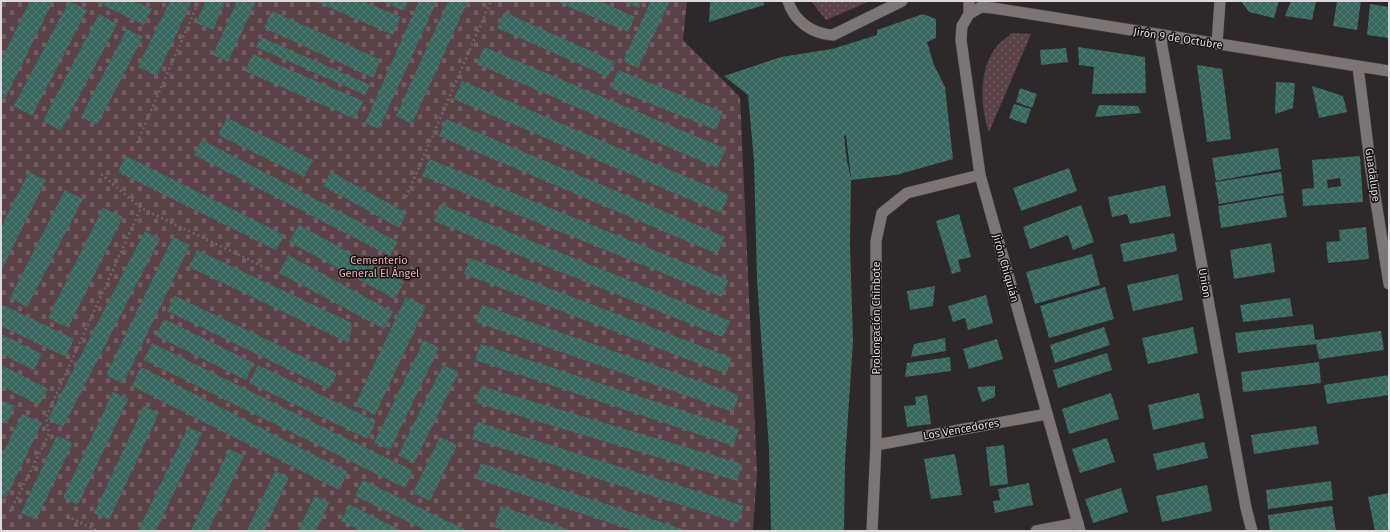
<svg xmlns="http://www.w3.org/2000/svg" width="1390" height="532" viewBox="0 0 1390 532" font-family="'Fira Sans',sans-serif">
	<defs>
		<pattern id="cemetery-stones" width="16" height="16" patternUnits="userSpaceOnUse"><rect width="16" height="16" fill="#5b4248"/><path d="M2 7V4a2 2 0 0 1 4 0v3zM10 15v-3a2 2 0 0 1 4 0v3z" fill="#725d62"/></pattern>
		<pattern id="park-dots" width="8" height="8" patternUnits="userSpaceOnUse"><rect width="8" height="8" fill="#5b4248"/><path d="M2 2h.1M6 6h.1" fill="none" stroke="#725d62" stroke-width="1.8" stroke-linecap="round"/></pattern>
		<pattern id="building-cross-hatch" width="8" height="8" patternUnits="userSpaceOnUse"><rect width="8" height="8" fill="#37675d"/><path d="M0 0l8 8M0 8l8-8" fill="none" stroke="#547c74"/></pattern>
	</defs>
	<rect width="100%" height="100%" fill="#2d2829"/>
	<!-- cemetery -->
	<path fill="url(#cemetery-stones)" d="M 1,1 L 687,1 L 683,40 L 740,97 L 757,473 L 753,531 L 1,531 Z"/>
	<!-- park -->
	<path fill="url(#park-dots)" d="M 811,1 L 870,1 L 826,20 Z
		M 1012,33 L 1031,34 L 989,132 C 980,107 978,67 998,45 C 1002,40 1008,37 1012,33 Z"/>
	<!-- building -->
	<path fill="url(#building-cross-hatch)" fill-rule="evenodd" d="M 30,1 L 53,1 L 5,99 L 1,97 L 1,61 Z
		M 69,1 L 87,10 L 32,116 L 14,106 Z
		M 95,1 L 134,1 L 152,9 L 144,25 Z
		M 170,1 L 192,1 L 157,76 L 138,67 Z
		M 206,1 L 226,1 L 213,30 L 196,23 Z
		M 237,1 L 256,1 L 228,62 L 213,55 Z
		M 314,1 L 363,1 L 401,17 L 393,35 Z
		M 382,1 L 408,1 L 404,11 Z
		M 419,1 L 437,1 L 379,129 L 365,123 Z
		M 448,1 L 468,1 L 412,124 L 396,116 Z
		M 555,1 L 599,1 L 635,17 L 628,32 Z
		M 622,1 L 642,1 L 639,8 Z
		M 651,1 L 670,1 L 638,68 L 623,61 Z
		M 710,1 L 763,1 L 764,5 L 709,22 Z
		M 1241,1 L 1279,1 L 1274,18 L 1249,12 Z
		M 1291,1 L 1316,1 L 1312,20 L 1285,16 Z
		M 1337,1 L 1361,1 L 1357,30 L 1333,26 Z
		M 1370,4 L 1389,7 L 1389,38 L 1367,35 Z
		M 272,11 L 381,60 L 373,78 L 264,28 Z
		M 504,12 L 615,62 L 608,77 L 497,28 Z
		M 99,14 L 117,24 L 61,131 L 43,121 Z
		M 923,14 L 936,19 L 936,38 L 927,42 L 934,65 L 945,87 L 953,159 L 896,175 L 851,180 L 850,245 L 853,341 L 845,462 L 844,531 L 771,531 L 769,449 L 757,280 L 754,161 L 748,95 L 724,76 L 781,57 L 832,49 L 877,35 L 877,30 ZM 846,135 L 851,178 L 847,161 L 844,136 Z
		M 127,29 L 143,37 L 97,125 L 81,117 Z
		M 261,37 L 370,85 L 365,95 L 256,47 Z
		M 484,47 L 726,149 L 717,168 L 477,64 Z
		M 1078,47 L 1145,57 L 1146,93 L 1092,94 L 1094,67 L 1079,65 Z
		M 1066,48 L 1068,62 L 1041,65 L 1040,50 Z
		M 253,54 L 363,101 L 355,119 L 245,71 Z
		M 1197,65 L 1222,69 L 1231,139 L 1207,142 Z
		M 618,70 L 723,112 L 716,130 L 611,88 Z
		M 462,81 L 729,195 L 721,213 L 454,99 Z
		M 1276,82 L 1295,83 L 1293,108 L 1275,114 Z
		M 1312,86 L 1343,96 L 1347,112 L 1319,118 Z
		M 1020,88 L 1037,94 L 1032,108 L 1016,102 Z
		M 1014,104 L 1031,109 L 1026,124 L 1009,118 Z
		M 1099,105 L 1138,106 L 1141,113 L 1095,117 Z
		M 227,118 L 313,160 L 304,177 L 218,135 Z
		M 446,119 L 725,237 L 717,254 L 439,136 Z
		M 202,140 L 398,242 L 390,256 L 194,155 Z
		M 1278,148 L 1281,169 L 1216,181 L 1212,158 Z
		M 126,156 L 284,235 L 276,250 L 118,172 Z
		M 1360,156 L 1363,202 L 1303,206 L 1302,189 L 1314,188 L 1312,160 ZM 1340,178 L 1341,186 L 1328,188 L 1327,180 Z
		M 429,159 L 728,280 L 722,297 L 422,176 Z
		M 1069,168 L 1077,191 L 1021,211 L 1013,188 Z
		M 29,172 L 46,180 L 1,271 L 1,227 Z
		M 331,172 L 407,213 L 399,228 L 323,186 Z
		M 1281,172 L 1284,193 L 1219,204 L 1215,182 Z
		M 1165,185 L 1171,216 L 1130,224 L 1127,214 L 1112,217 L 1108,197 Z
		M 65,190 L 83,199 L 27,307 L 10,298 Z
		M 1283,195 L 1287,217 L 1221,228 L 1218,206 Z
		M 440,204 L 730,321 L 723,337 L 434,221 Z
		M 1081,205 L 1094,242 L 1073,250 L 1068,235 L 1030,249 L 1023,227 Z
		M 103,208 L 123,217 L 68,328 L 48,318 Z
		M 959,214 L 971,257 L 958,260 L 961,271 L 952,274 L 936,221 Z
		M 299,225 L 404,282 L 395,299 L 289,242 Z
		M 1366,227 L 1369,259 L 1328,263 L 1326,242 L 1340,241 L 1339,230 Z
		M 145,231 L 160,239 L 63,427 L 48,419 Z
		M 1174,233 L 1177,251 L 1124,262 L 1120,244 Z
		M 173,237 L 190,245 L 123,384 L 106,375 Z
		M 1271,243 L 1275,272 L 1234,279 L 1230,250 Z
		M 197,250 L 352,323 L 349,343 L 189,267 Z
		M 1092,254 L 1100,285 L 1035,304 L 1026,272 Z
		M 288,255 L 393,312 L 384,329 L 279,273 Z
		M 470,258 L 732,358 L 726,374 L 464,274 Z
		M 1178,274 L 1183,300 L 1133,311 L 1127,285 Z
		M 935,286 L 933,306 L 910,310 L 907,291 Z
		M 1105,287 L 1114,319 L 1049,338 L 1040,306 Z
		M 986,295 L 993,323 L 968,330 L 965,318 L 953,322 L 948,306 Z
		M 175,296 L 337,373 L 329,389 L 167,311 Z
		M 406,297 L 426,306 L 375,415 L 355,405 Z
		M 1290,298 L 1293,316 L 1243,322 L 1240,305 Z
		M 1,304 L 74,339 L 66,357 L 1,326 Z
		M 482,305 L 739,395 L 733,412 L 476,322 Z
		M 164,319 L 254,363 L 246,380 L 156,336 Z
		M 1313,324 L 1315,340 L 1381,331 L 1384,350 L 1319,359 L 1316,344 L 1238,353 L 1235,333 Z
		M 1104,327 L 1110,345 L 1055,363 L 1050,345 Z
		M 1193,327 L 1198,353 L 1148,364 L 1142,338 Z
		M 1,334 L 42,354 L 34,370 L 1,354 Z
		M 945,338 L 946,351 L 911,357 L 914,344 Z
		M 997,339 L 1003,359 L 969,369 L 963,349 Z
		M 424,340 L 439,348 L 390,450 L 374,443 Z
		M 152,343 L 413,471 L 405,488 L 144,360 Z
		M 481,344 L 739,429 L 733,446 L 475,360 Z
		M 1107,353 L 1112,370 L 1058,388 L 1053,370 Z
		M 950,357 L 951,371 L 905,377 L 907,363 Z
		M 1319,362 L 1321,383 L 1243,392 L 1241,372 Z
		M 1,365 L 48,389 L 39,405 L 1,386 Z
		M 258,365 L 376,421 L 368,439 L 249,383 Z
		M 443,365 L 459,372 L 414,463 L 398,455 Z
		M 141,367 L 348,472 L 339,490 L 132,386 Z
		M 1389,375 L 1389,395 L 1327,404 L 1324,385 Z
		M 481,386 L 742,464 L 737,481 L 476,403 Z
		M 995,386 L 995,397 L 982,402 L 977,387 Z
		M 113,392 L 128,399 L 78,505 L 63,498 Z
		M 1111,393 L 1119,419 L 1069,434 L 1062,409 Z
		M 1199,393 L 1204,418 L 1153,430 L 1148,405 Z
		M 927,395 L 931,424 L 907,427 L 904,406 L 916,405 L 915,397 Z
		M 1,400 L 15,406 L 7,424 L 1,421 Z
		M 144,406 L 159,413 L 109,520 L 94,513 Z
		M 22,414 L 42,423 L 6,498 L 1,495 L 1,457 Z
		M 477,422 L 744,506 L 738,523 L 472,439 Z
		M 1316,426 L 1319,444 L 1254,454 L 1251,435 Z
		M 188,427 L 202,433 L 156,531 L 138,531 Z
		M 57,436 L 73,443 L 36,520 L 21,513 Z
		M 440,437 L 457,445 L 430,501 L 413,493 Z
		M 1107,438 L 1115,462 L 1080,473 L 1072,449 Z
		M 1204,442 L 1208,458 L 1157,470 L 1153,454 Z
		M 1004,445 L 1008,484 L 990,486 L 986,447 Z
		M 229,449 L 244,456 L 208,531 L 191,531 Z
		M 955,454 L 962,495 L 931,499 L 924,459 Z
		M 481,463 L 688,531 L 635,531 L 476,479 Z
		M 275,471 L 289,477 L 264,531 L 247,531 Z
		M 363,480 L 468,531 L 427,531 L 355,496 Z
		M 1331,481 L 1333,500 L 1268,509 L 1266,490 Z
		M 1029,483 L 1033,505 L 995,513 L 993,501 L 1000,500 L 998,489 Z
		M 1207,485 L 1212,511 L 1162,522 L 1156,496 Z
		M 1121,488 L 1128,512 L 1093,523 L 1085,499 Z
		M 1389,493 L 1389,531 L 1375,531 L 1368,497 Z
		M 315,496 L 329,503 L 316,531 L 298,531 Z
		M 349,504 L 402,531 L 360,531 L 341,521 Z
		M 501,506 L 572,531 L 507,531 L 494,527 Z
		M 1332,506 L 1336,531 L 1270,531 L 1268,515 Z"/>
	<g fill="none" stroke-linecap="round" stroke-linejoin="round">
		<defs>
			<path id="pedestrian" d="M 876,445 L 1047,414
				M 1036,531 L 1078,523"/>
			<path id="minor" d="M 788,1 C 794,21 812,34 833,35 L 902,1
				M 969,14 L 981,7 L 993,8 L 1389,71
				M 1160,35 L 1246,508 L 1252,531
				M 1217,44 L 1220,1
				M 1358,67 L 1371,170 L 1389,284
				M 872,531 L 876,445 L 876,241 L 882,213 L 907,193 L 980,175"/>
			<path id="tertiary" d="M 969,1 L 969,14 L 962,26 L 961,40 L 980,175 L 1080,531"/>
		</defs>
		<!-- pedestrian casing -->
		<use href="#pedestrian" stroke="#4a4546" stroke-width="12"/>
		<!-- minor casing -->
		<use href="#minor" stroke="#4a4546" stroke-width="12"/>
		<!-- tertiary casing -->
		<use href="#tertiary" stroke="#4a4546" stroke-width="12"/>
		<!-- path -->
		<path stroke="#6c6768" stroke-width="2.5" stroke-dasharray="2 3" stroke-linecap="butt" d="M 137,143 L 199,1
			M 101,174 L 141,208 L 266,268
			M 406,197 L 491,1
			M 10,512 L 49,434 L 46,417 L 141,208
			M 67,516 L 97,531"/>
		<!-- pedestrian -->
		<use href="#pedestrian" stroke="#7b7576" stroke-width="11"/>
		<!-- minor -->
		<use href="#minor" stroke="#7b7576" stroke-width="11"/>
		<!-- tertiary -->
		<use href="#tertiary" stroke="#7b7576" stroke-width="11"/>
	</g>
	<g text-anchor="middle" stroke-width="3" stroke-linejoin="round" paint-order="stroke">
		<!-- street labels -->
		<g font-size="11" fill="#dedadb" stroke="#141212">
			<text transform="translate(1178 38) rotate(9)" y="4">Jirón 9 de Octubre</text>
			<text transform="translate(1373 175) rotate(82)" y="4">Guadalupe</text>
			<text transform="translate(1006 268) rotate(74)" y="4">Jirón Chiquián</text>
			<text transform="translate(1205 283) rotate(80)" y="4">Union</text>
			<text transform="translate(876 318) rotate(-90)" y="4">Prolongación Chinbote</text>
			<text transform="translate(961 429) rotate(-10)" y="4">Los Vencedores</text>
		</g>
		<!-- park labels -->
		<g font-size="11" fill="#eea8b9" stroke="#141212">
			<text x="379" y="264">Cementerio<tspan x="379" dy="13">General El Ángel</tspan></text>
		</g>
	</g>
	<!-- border -->
	<rect width="1390" height="532" fill="none" stroke="#dedadb" stroke-width="4"/>
</svg>
